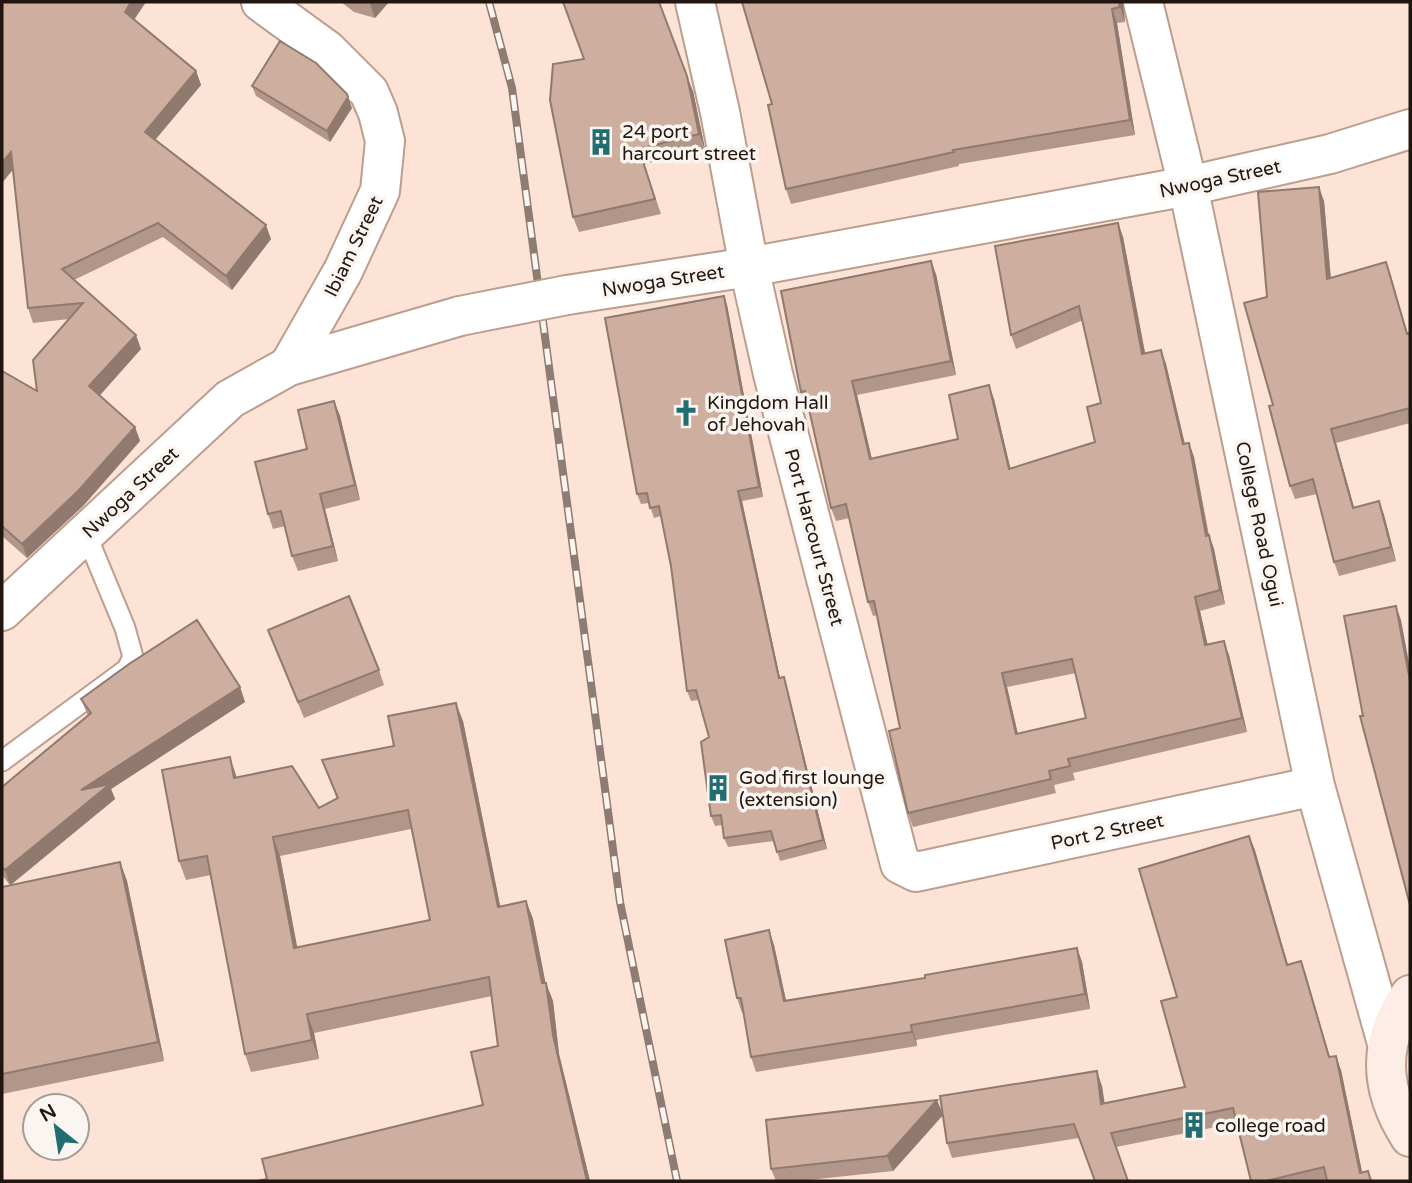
<svg xmlns="http://www.w3.org/2000/svg" width="1412" height="1183" viewBox="0 0 1412 1183" font-family="'Varela Round',sans-serif">
	<rect width="100%" height="100%" fill="#fde3d6"/>
	<g fill="none" stroke-linecap="round" stroke-linejoin="round">
		<defs>
			<path id="service" d="M 2,761 L 127,669 L 133,657 L 125,628 L 86,534"/>
			<path id="minor" d="M 261,2 L 327,50 L 369,92 L 378,113 L 385,141 L 380,191 L 343,271 L 289,366
				M 695,2 L 720,112 L 749,267 L 773,374 L 900,864 L 916,872 L 1315,786
				M 1143,2 L 1188,186 L 1315,786 L 1387,1043"/>
			<path id="tertiary" d="M 567,295 L 749,267 L 1188,186 L 1330,154 L 1410,129
				M 2,611 L 230,399 L 289,366 L 460,316"/>
			<path id="secondary" d="M 1410,995 C 1377,1043 1379,1089 1410,1137"/>
		</defs>
		<!-- service casing -->
		<use href="#service" stroke="#bc9d8e" stroke-width="23"/>
		<!-- minor casing -->
		<use href="#minor" stroke="#bc9d8e" stroke-width="42"/>
		<!-- tertiary casing -->
		<use href="#tertiary" stroke="#bc9d8e" stroke-width="42"/>
		<!-- secondary casing -->
		<use href="#secondary" stroke="#bc9d8e" stroke-width="42"/>
		<!-- service -->
		<use href="#service" stroke="#fff" stroke-width="19"/>
		<!-- minor -->
		<use href="#minor" stroke="#fff" stroke-width="38"/>
		<!-- tertiary -->
		<use href="#tertiary" stroke="#fff" stroke-width="38"/>
		<!-- secondary -->
		<use href="#secondary" stroke="#fdede6" stroke-width="38"/>
		<defs>
			<path id="rail" d="M 489,2 L 512,88 L 620,902 L 677,1181"/>
		</defs>
		<!-- rail casing -->
		<use href="#rail" stroke="#8e7b72" stroke-width="8"/>
		<!-- rail -->
		<use href="#rail" stroke="#fbf5f1" stroke-width="5" stroke-dasharray="16" stroke-linecap="butt"/>
		<defs>
			<path id="tertiary-bridge" d="M 460,316 L 567,295"/>
		</defs>
		<!-- tertiary-bridge casing -->
		<use href="#tertiary-bridge" stroke="#bc9d8e" stroke-width="42" stroke-linecap="butt"/>
		<!-- tertiary-bridge -->
		<use href="#tertiary-bridge" stroke="#fff" stroke-width="38"/>
	</g>
	<!-- wall -->
	<path fill="#b19689" fill-rule="evenodd" d="M 341,2 L 389,2 L 375,18 L 354,12 Z
		M 1123,2 L 1125,22 L 1117,23 L 1135,135 L 959,164 L 959,166 L 791,204 L 786,189 Z
		M 134,20 L 196,71 L 201,85 L 155,140 L 271,239 L 232,290 L 163,237 L 74,280 L 141,349 L 99,395 L 135,427 L 140,441 L 83,506 L 27,558 L 2,536 L 2,371 L 37,391 L 69,319 L 33,323 L 28,308 Z
		M 584,59 L 693,91 L 705,149 L 644,164 L 661,214 L 579,232 L 573,217 Z
		M 252,86 L 352,108 L 330,142 L 256,96 Z
		M 1324,201 L 1331,278 L 1386,262 L 1408,334 L 1410,333 L 1410,423 L 1336,443 L 1354,507 L 1379,501 L 1384,515 L 1396,561 L 1339,576 L 1334,562 L 1317,494 L 1295,499 L 1290,486 L 1273,405 L 1267,297 Z
		M 1118,223 L 1123,237 L 1145,354 L 1161,350 L 1166,364 L 1185,444 L 1189,443 L 1194,457 L 1209,535 L 1214,549 L 1225,604 L 1200,611 L 1207,644 L 1229,655 L 1247,732 L 1073,773 L 1075,780 L 1054,785 L 1056,793 L 913,827 L 908,813 L 900,728 L 877,615 L 873,616 L 868,602 L 850,518 L 836,521 L 831,508 L 808,406 L 806,406 L 801,392 L 936,274 L 956,375 L 857,395 L 872,459 L 958,439 L 994,399 L 1010,469 L 1095,442 L 1101,403 L 1083,320 L 1016,349 L 1011,335 ZM 1076,673 L 1086,718 L 1018,734 L 1007,687 Z
		M 724,296 L 727,305 L 763,497 L 742,501 L 780,678 L 787,687 L 827,849 L 780,861 L 774,841 L 728,847 L 724,838 L 722,825 L 715,826 L 711,816 L 709,737 L 699,700 L 691,701 L 687,691 L 671,566 L 661,516 L 654,518 L 649,503 L 641,504 L 637,494 Z
		M 334,401 L 340,416 L 360,500 L 325,509 L 338,561 L 298,571 L 292,556 L 285,526 L 273,529 L 268,514 Z
		M 268,630 L 379,670 L 384,685 L 304,718 Z
		M 240,687 L 245,702 L 111,789 L 115,799 L 11,885 L 120,862 L 127,881 L 164,1061 L 2,1094 L 2,887 L 10,885 L 2,875 L 2,787 L 88,716 L 81,699 Z
		M 463,721 L 500,906 L 526,901 L 533,919 L 545,983 L 553,1001 L 559,1054 L 590,1181 L 257,1181 L 267,1179 L 483,1105 L 498,1046 L 492,996 L 314,1033 L 319,1059 L 251,1072 L 245,1054 L 211,875 L 186,880 L 179,861 L 237,777 L 319,808 L 337,799 L 322,760 L 394,746 ZM 411,829 L 430,920 L 297,948 L 280,856 Z
		M 1249,836 L 1288,965 L 1301,961 L 1330,1057 L 1341,1070 L 1362,1173 L 1368,1171 L 1372,1181 L 1251,1181 L 1236,1123 L 1116,1147 L 1079,1138 L 952,1158 L 947,1143 L 1102,1086 L 1104,1104 L 1185,1087 L 1177,997 Z
		M 774,945 L 786,1000 L 925,978 L 1077,948 L 1082,962 L 1090,1009 L 916,1040 L 917,1046 L 756,1072 L 751,1057 L 744,1012 L 742,1013 L 737,998 Z
		M 937,1100 L 943,1115 L 893,1171 L 799,1181 L 776,1181 L 771,1169 Z"/>
	<!-- shaded-wall -->
	<path fill="#907a6f" d="M 131,2 L 146,2 L 130,26 L 125,12 Z
		M 372,2 L 389,2 L 375,18 L 370,4 Z
		M 1119,2 L 1123,2 L 1125,22 L 1120,7 Z
		M 1112,9 L 1117,23 L 1135,135 L 1130,120 Z
		M 196,71 L 201,85 L 150,146 L 145,132 Z
		M 687,76 L 693,91 L 705,149 L 699,134 Z
		M 348,97 L 352,108 L 330,142 L 327,131 Z
		M 11,152 L 16,166 L 2,183 L 2,163 Z
		M 1319,187 L 1324,201 L 1332,293 L 1327,279 Z
		M 1118,223 L 1123,237 L 1148,368 L 1142,354 Z
		M 266,225 L 271,239 L 232,290 L 226,276 Z
		M 931,261 L 936,274 L 956,375 L 951,361 Z
		M 1386,262 L 1391,276 L 1410,343 L 1407,334 Z
		M 724,296 L 727,305 L 763,497 L 759,487 Z
		M 136,335 L 141,349 L 95,401 L 89,386 Z
		M 1161,350 L 1166,364 L 1188,458 L 1183,444 Z
		M 852,381 L 857,395 L 875,473 L 870,459 Z
		M 989,385 L 994,399 L 1014,483 L 1009,469 Z
		M 334,401 L 340,416 L 360,500 L 355,485 Z
		M 135,427 L 140,441 L 83,506 L 27,558 L 22,544 Z
		M 1331,429 L 1336,443 L 1358,522 L 1353,508 Z
		M 1189,443 L 1194,457 L 1211,550 L 1206,536 Z
		M 738,491 L 742,501 L 782,688 L 779,678 Z
		M 320,494 L 325,509 L 338,561 L 333,546 Z
		M 1379,501 L 1384,515 L 1396,561 L 1391,547 Z
		M 1209,535 L 1214,549 L 1225,604 L 1220,590 Z
		M 1195,597 L 1200,611 L 1211,659 L 1205,645 Z
		M 1396,606 L 1401,620 L 1410,668 L 1410,681 Z
		M 1224,641 L 1229,655 L 1247,732 L 1242,718 Z
		M 1002,673 L 1007,687 L 1021,748 L 1016,734 Z
		M 784,677 L 787,687 L 827,849 L 823,840 Z
		M 240,687 L 245,702 L 111,789 L 115,799 L 10,885 L 5,870 L 81,790 Z
		M 456,703 L 463,721 L 504,925 L 498,907 Z
		M 230,757 L 236,775 L 241,796 L 234,778 Z
		M 1249,836 L 1255,850 L 1292,979 L 1287,965 Z
		M 273,837 L 280,856 L 301,967 L 294,948 Z
		M 120,862 L 127,881 L 164,1061 L 158,1042 Z
		M 526,901 L 533,919 L 548,995 L 546,983 L 553,1001 L 559,1054 L 590,1181 L 587,1181 L 553,1035 Z
		M 769,930 L 774,945 L 789,1015 L 784,1001 Z
		M 1077,948 L 1082,962 L 1090,1009 L 1085,994 Z
		M 1301,961 L 1306,975 L 1334,1072 L 1329,1057 Z
		M 307,1014 L 314,1033 L 319,1059 L 312,1040 Z
		M 911,1025 L 916,1040 L 917,1046 L 912,1032 Z
		M 1336,1056 L 1341,1070 L 1364,1181 L 1360,1173 Z
		M 1097,1071 L 1102,1086 L 1107,1118 L 1101,1104 Z
		M 937,1100 L 943,1115 L 893,1171 L 887,1156 Z"/>
	<!-- building -->
	<path fill="#ceae9f" stroke="#907a6f" stroke-width="2" fill-rule="evenodd" d="M 2,2 L 131,2 L 125,12 L 196,71 L 145,132 L 266,225 L 226,276 L 158,223 L 62,269 L 136,335 L 89,386 L 135,427 L 78,491 L 22,544 L 2,526 L 2,371 L 37,391 L 33,360 L 83,303 L 28,308 L 11,152 L 2,163 Z
		M 563,2 L 659,2 L 687,76 L 699,134 L 639,149 L 655,199 L 573,217 L 550,100 L 553,64 L 584,59 Z
		M 742,2 L 1119,2 L 1120,7 L 1112,9 L 1130,120 L 953,150 L 954,152 L 786,189 L 768,105 L 772,104 Z
		M 280,41 L 316,63 L 347,94 L 348,97 L 327,131 L 252,86 Z
		M 1319,187 L 1327,279 L 1386,262 L 1407,334 L 1410,333 L 1410,408 L 1331,429 L 1353,508 L 1379,501 L 1391,547 L 1334,562 L 1313,479 L 1290,486 L 1269,406 L 1273,405 L 1244,303 L 1267,297 L 1258,192 Z
		M 1118,223 L 1142,354 L 1161,350 L 1183,444 L 1189,443 L 1206,536 L 1209,535 L 1220,590 L 1195,597 L 1205,645 L 1224,641 L 1242,718 L 1068,759 L 1070,766 L 1049,771 L 1051,779 L 908,813 L 889,731 L 900,728 L 874,601 L 868,602 L 846,504 L 831,508 L 805,391 L 801,392 L 781,291 L 931,261 L 951,361 L 852,381 L 870,459 L 958,439 L 949,395 L 989,385 L 1009,469 L 1095,442 L 1087,407 L 1101,403 L 1079,306 L 1011,335 L 995,246 ZM 1072,659 L 1086,718 L 1016,734 L 1002,673 Z
		M 724,296 L 759,487 L 738,491 L 779,678 L 784,677 L 823,840 L 777,852 L 771,831 L 724,838 L 721,815 L 711,816 L 701,742 L 709,737 L 696,690 L 687,691 L 671,566 L 659,506 L 650,508 L 647,493 L 637,494 L 605,318 Z
		M 334,401 L 355,485 L 320,494 L 333,546 L 292,556 L 281,511 L 268,514 L 255,462 L 307,449 L 298,410 Z
		M 349,596 L 379,670 L 298,702 L 268,630 Z
		M 1396,606 L 1410,681 L 1410,905 L 1360,716 L 1363,716 L 1344,616 Z
		M 197,620 L 240,687 L 81,790 L 110,784 L 5,870 L 2,867 L 2,787 L 91,713 L 81,699 L 129,664 Z
		M 456,703 L 498,907 L 526,901 L 542,983 L 546,983 L 553,1035 L 587,1181 L 257,1181 L 267,1179 L 262,1159 L 483,1105 L 471,1052 L 498,1046 L 489,977 L 307,1014 L 312,1040 L 245,1054 L 207,856 L 179,861 L 162,770 L 230,757 L 234,778 L 292,766 L 319,808 L 338,798 L 322,760 L 394,746 L 388,716 ZM 408,810 L 430,920 L 294,948 L 273,837 Z
		M 1249,836 L 1287,965 L 1301,961 L 1329,1057 L 1336,1056 L 1360,1173 L 1368,1171 L 1371,1181 L 1327,1181 L 1324,1167 L 1266,1181 L 1251,1181 L 1233,1108 L 1111,1133 L 1128,1181 L 1095,1181 L 1074,1124 L 947,1143 L 940,1096 L 1097,1071 L 1101,1104 L 1185,1087 L 1161,1001 L 1177,997 L 1139,869 Z
		M 120,862 L 158,1042 L 2,1074 L 2,887 Z
		M 769,930 L 784,1001 L 925,978 L 925,975 L 1077,948 L 1085,994 L 911,1025 L 912,1032 L 751,1057 L 741,998 L 737,998 L 725,940 Z
		M 937,1100 L 887,1156 L 771,1169 L 766,1120 Z"/>
	<!-- icons -->
	<defs>
		<symbol id="building-bare" viewBox="-9 -9 18 18"><path d="M-4-6H4V6H1V3H-1V6H-4ZM-2.5-4.3h1.7v1.8h-1.7ZM.8-4.3h1.7v1.8H.8ZM-2.5-1h1.7V.8h-1.7ZM.8-1h1.7V.8H.8Z" fill="#226d71" stroke="#fbf5f1" stroke-width="2.5" paint-order="stroke"/></symbol>
		<symbol id="church-bare" viewBox="-9 -9 18 18"><path d="M-1.2-6h2.4v3.5h3.3v2.4h-3.3V6h-2.4V-.1h-3.3v-2.4h3.3Z" fill="#226d71" stroke="#fbf5f1" stroke-width="2.5" paint-order="stroke"/></symbol>
	</defs>
	<g fill-rule="evenodd">
		<use href="#building-bare" x="582" y="123" width="38" height="38"/>
		<use href="#church-bare" x="667" y="394" width="38" height="38"/>
		<use href="#building-bare" x="699" y="769" width="38" height="38"/>
		<use href="#building-bare" x="1175" y="1106" width="38" height="38"/>
	</g>
	<g text-anchor="middle" stroke-width="7" stroke-linejoin="round" paint-order="stroke">
		<!-- poi labels -->
		<g font-size="19" fill="#211610" stroke="#fbf5f1" text-anchor="start">
			<text x="622" y="138">24 port<tspan x="622" dy="22">harcourt street</tspan></text>
			<text x="707" y="409">Kingdom Hall<tspan x="707" dy="22">of Jehovah</tspan></text>
			<text x="739" y="784">God first lounge<tspan x="739" dy="22">(extension)</tspan></text>
			<text x="1215" y="1132">college road</text>
		</g>
		<!-- street labels -->
		<g font-size="19" fill="#211610" stroke="#fbf5f1">
			<text transform="translate(1220 178) rotate(-12)" y="7">Nwoga Street</text>
			<text transform="translate(353 246) rotate(-64)" y="7">Ibiam Street</text>
			<text transform="translate(663 280) rotate(-9)" y="7">Nwoga Street</text>
			<text transform="translate(130 492) rotate(-43)" y="7">Nwoga Street</text>
			<text transform="translate(1260 524) rotate(78)" y="7">College Road Ogui</text>
			<text transform="translate(815 537) rotate(75)" y="7">Port Harcourt Street</text>
			<text transform="translate(1107 831) rotate(-12)" y="7">Port 2 Street</text>
		</g>
	</g>
	<!-- border -->
	<rect width="1412" height="1183" fill="none" stroke="#211610" stroke-width="7"/>
	<!-- north arrow -->
	<g transform="translate(56 1127) rotate(330)"><circle r="33" fill="#fbf5f1" stroke="#a49c97" stroke-width="2"/>
	<path d="M0-5L12 26L0 18L-12 26Z" fill="#226d71"/>
	<text y="-10" font-size="19" font-weight="bold" text-anchor="middle" fill="#211610">N</text>
	</g>
</svg>
